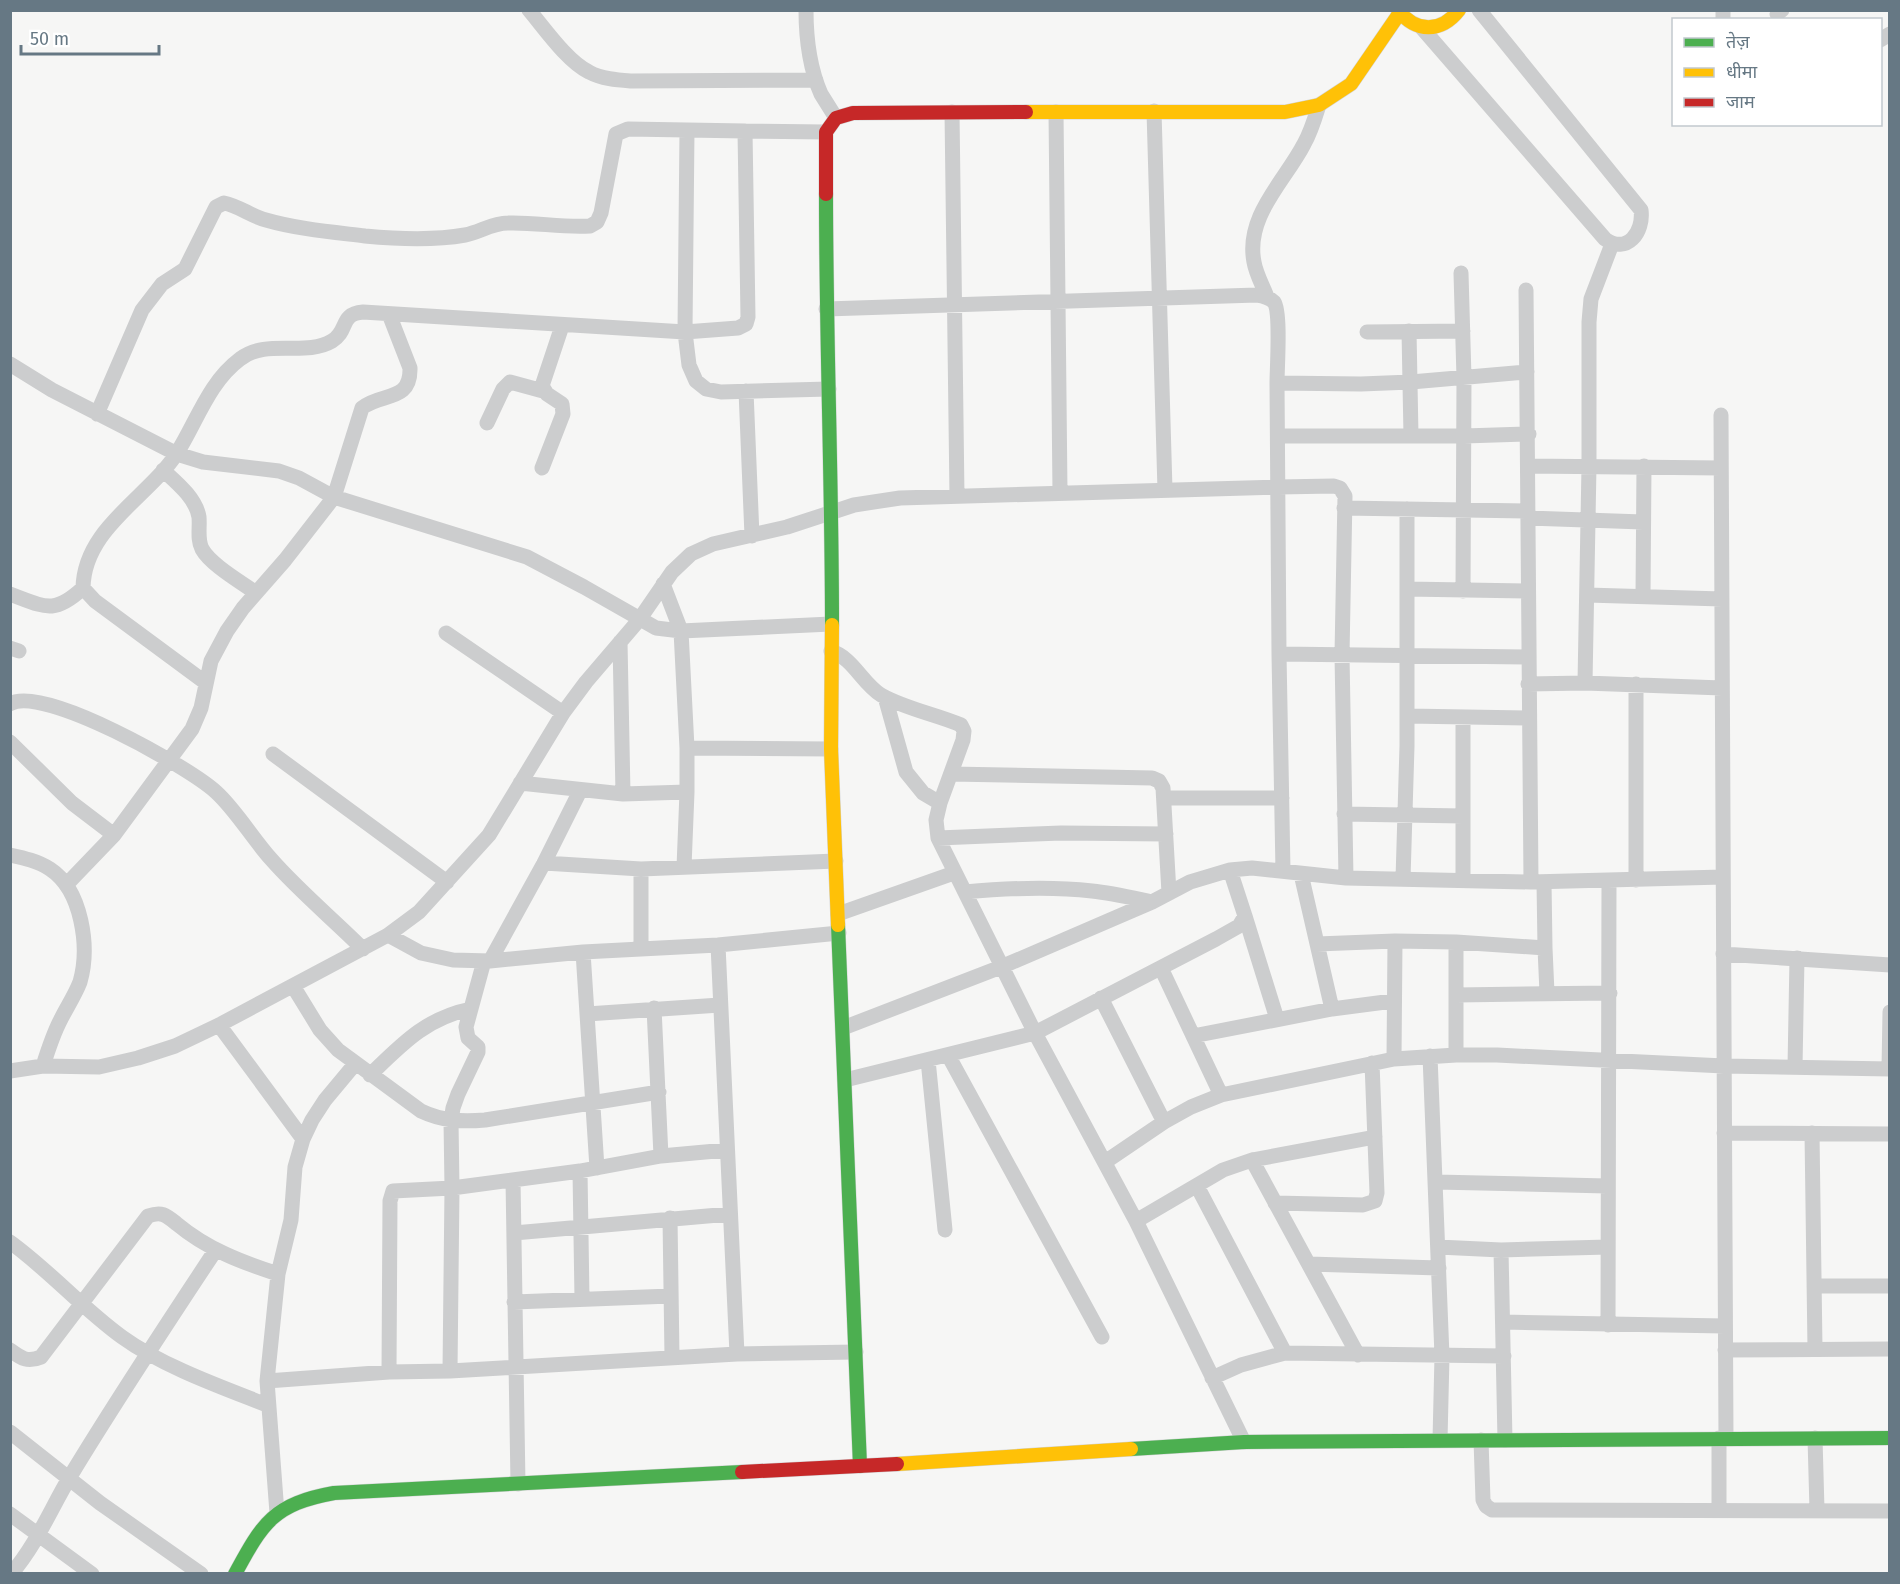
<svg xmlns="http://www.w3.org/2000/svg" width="1900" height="1584" viewBox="0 0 1900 1584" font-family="'Fira Sans','Noto Sans Devanagari',sans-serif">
	<rect width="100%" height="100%" fill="#f6f6f5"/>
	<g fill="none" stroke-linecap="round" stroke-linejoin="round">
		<defs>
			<path id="fast" d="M 826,194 C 826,338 832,481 832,625
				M 838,925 L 860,1466
				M 1131,1449 L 1244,1442 L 1890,1438
				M 235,1574 C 263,1522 274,1504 334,1493 L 742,1472"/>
			<path id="slow" d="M 1398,10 C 1416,33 1441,33 1459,10
				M 1026,112 L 1285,112 L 1319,105 L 1351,84 L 1399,14
				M 832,625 L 831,749 L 838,925
				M 897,1464 L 1131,1449"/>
			<path id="jam" d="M 826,194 L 826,132 L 836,118 L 853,113 L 1026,112
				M 742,1472 L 897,1464"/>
		</defs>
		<!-- fast casing -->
		<use href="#fast" stroke="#d3d4d5" stroke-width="15"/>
		<!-- slow casing -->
		<use href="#slow" stroke="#d3d4d5" stroke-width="15"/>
		<!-- jam casing -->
		<use href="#jam" stroke="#d3d4d5" stroke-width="15"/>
		<!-- street -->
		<path stroke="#cccdce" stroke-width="15" d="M 529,10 C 545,29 567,61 589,72 C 602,79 617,80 631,81 L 816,80
			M 806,10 C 806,37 810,69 821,94 C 826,102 831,110 836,118
			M 1723,10 L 1723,20
			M 1777,14 L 1782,10
			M 1422,28 L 1605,239 C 1627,255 1644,232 1641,210 L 1479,10
			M 1880,40 L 1890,34
			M 1154,111 L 1165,490
			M 952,112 L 957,496
			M 1056,112 L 1060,492
			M 745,131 L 687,130 L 685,332 L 689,365 L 696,381 L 706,389 L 721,392 L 829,389
			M 1461,273 L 1464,378 L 1463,591
			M 1526,290 C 1529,487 1528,685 1531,882
			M 1267,297 C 1263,286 1256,274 1254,262 C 1245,216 1285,181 1304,144 C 1311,132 1315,118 1319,105
			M 826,309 L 1257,295 C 1264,296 1269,297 1274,302 C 1281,312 1277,368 1277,383
			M 1409,331 L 1411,436
			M 1367,332 L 1463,331
			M 10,364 L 52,390 L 177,454 L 203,462 L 279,471 L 299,478 L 334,497 L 527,557 L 584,587 L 656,628 L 681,631 L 663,584
			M 746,391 L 752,536
			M 97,414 L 142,310 L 162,284 L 185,269 L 216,207 L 224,203 C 239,206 251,216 266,220 C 297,229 332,232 365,236 C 397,239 432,241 465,235 C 480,232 492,223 508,223 C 535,222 563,228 590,226 L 597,222 L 601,213 L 616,134 L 628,129 L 687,130
			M 1721,415 L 1726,1438
			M 487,423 L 503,389 L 510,382 L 543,391
			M 1279,436 L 1464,436 L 1529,434
			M 1528,466 L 1721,468
			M 542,468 L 563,414 L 562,404 L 547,394 L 542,386 L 562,326
			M 163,470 C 176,482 196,498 199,517 C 200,528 197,539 202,549 C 211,565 241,582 256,593
			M 1344,508 L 1528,511
			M 1528,518 L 1643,522
			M 1407,589 L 1528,591
			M 10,594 C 45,607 54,615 83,588
			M 1587,595 L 1722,599
			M 1643,597 L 1644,466
			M 446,633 L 563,713
			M 620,642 L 623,794
			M 10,648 L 19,651
			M 831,651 C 853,658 862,683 881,695 C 906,709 935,714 961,725 L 964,731 L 963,740 L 940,803 L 936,820 L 938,838 L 1035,1033 L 1136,1221 L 1244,1442
			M 1279,654 L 1527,657
			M 206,683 L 95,601 L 83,588 C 84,528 148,498 177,453 C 197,421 209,382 240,359 C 267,338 305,357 332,341 C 349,331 339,314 363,312 L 685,332 L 738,328 L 746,324 L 748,317 L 745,131 L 826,132
			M 1585,683 L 1589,466 L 1589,322 L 1591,299 L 1612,244
			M 1528,684 L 1585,683 L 1722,688
			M 1636,684 L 1636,880
			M 885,697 L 906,772 L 923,793 L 940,803
			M 10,704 C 42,684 189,767 216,792 C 235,809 253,839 271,859 C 299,891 333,919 363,949
			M 1408,716 L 1528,718
			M 1463,718 L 1463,880
			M 10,742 L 72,803 L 114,835
			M 687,748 L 831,749
			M 273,754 L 447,882
			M 951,774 L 1152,778 L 1159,781 L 1163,788 L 1169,893
			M 520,783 L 623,794 L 687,792
			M 1164,798 L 1282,798
			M 1344,814 L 1463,816
			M 938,838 L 1061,833 L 1166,834
			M 10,855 C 24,858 38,861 50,869 C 82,890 90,947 80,982 C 75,995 67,1007 61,1019 C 53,1034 48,1050 43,1066
			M 544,863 L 641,869 L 836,861
			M 684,867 L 687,792 L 687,748 L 681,631 L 831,624
			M 1283,871 L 1279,654 L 1277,383 L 1361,384 L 1411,382 L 1527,372
			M 1301,874 L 1332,1009
			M 1403,879 L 1407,746 L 1407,509
			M 66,885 L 114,835 L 192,729 L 201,708 L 211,661 L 227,631 L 243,608 L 285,560 L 334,497 L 362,408 C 381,392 411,403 410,368 L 389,314
			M 965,892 C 1008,888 1049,886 1092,891 C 1112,893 1133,898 1152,902
			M 838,914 L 954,873
			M 1245,916 L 1277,1019
			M 388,935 L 421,953 L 453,960 L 490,961 L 583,952 L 718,945 L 839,933
			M 1317,944 L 1395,941 L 1456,942 L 1545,948 L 1544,882
			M 718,945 L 737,1354
			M 1545,948 L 1547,993
			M 641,949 L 641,869
			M 583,952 L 597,1168
			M 1723,954 L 1890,965
			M 490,961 L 544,863 L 580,791
			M 1161,968 L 1221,1095
			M 293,986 L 320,1030 L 338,1050 L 421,1111 C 442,1121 462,1122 485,1120 L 659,1092
			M 1456,995 L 1610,993
			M 1101,998 L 1164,1122
			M 654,1008 L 661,1156
			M 587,1014 L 720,1005
			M 219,1025 L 303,1139
			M 843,1028 L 1001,967 L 1152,902 L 1190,882 L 1230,870 L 1252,868 L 1346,878 L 1531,882 L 1723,877
			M 1193,1036 L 1332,1009 L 1393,1001
			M 948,1055 L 1102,1337
			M 1456,1055 L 1456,942
			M 1430,1056 L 1442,1356 L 1440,1440
			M 1394,1059 L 1395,941
			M 928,1060 L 945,1230
			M 1795,1067 L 1797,958
			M 1889,1069 L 1890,1012
			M 10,1071 L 43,1066 L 99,1067 L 138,1058 L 175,1046 L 219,1025 L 388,935 L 419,912 L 489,835 L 563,713 L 586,682 L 639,620 L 672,572 L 691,554 L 713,544 L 787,527 L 854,505 L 900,498 L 1278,487 L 1334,486 L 1340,488 L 1345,496 L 1342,655 L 1346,878
			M 370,1075 C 402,1044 426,1018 471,1009
			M 845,1080 L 1035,1033 L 1216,939 L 1239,926 L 1245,916 L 1230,870
			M 1724,1133 L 1890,1134
			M 1812,1133 L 1815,1349
			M 1252,1160 L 1358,1355
			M 1105,1162 L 1164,1122 L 1191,1107 L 1221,1095 L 1394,1059 L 1456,1055 L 1497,1055 L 1724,1066 L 1890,1069
			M 580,1171 L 582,1299
			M 513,1180 L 518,1484
			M 1436,1182 L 1607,1186
			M 1197,1186 L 1285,1353
			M 1275,1203 L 1363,1205 L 1375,1201 L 1377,1193 L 1372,1063
			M 670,1218 L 672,1357
			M 1136,1221 L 1223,1170 L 1252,1160 L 1375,1137
			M 514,1233 L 730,1214
			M 10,1242 C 50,1271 82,1308 122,1337 C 162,1366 221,1387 267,1405
			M 1438,1247 L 1501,1250 L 1608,1247
			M 1501,1250 L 1505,1440
			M 1309,1264 L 1439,1268
			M 1814,1286 L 1890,1286
			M 514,1302 L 671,1296
			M 1503,1322 L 1725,1326
			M 1608,1325 L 1609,881
			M 10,1350 C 21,1358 27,1363 41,1357 L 148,1216 C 162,1211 166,1215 177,1224 C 207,1249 241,1262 278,1274
			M 1725,1350 L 1890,1349
			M 450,1371 L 452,1188 L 451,1121 L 453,1108 L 458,1094 L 478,1052 L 478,1047 L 468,1038 L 466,1027 L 484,961
			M 389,1372 L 390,1201 L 393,1191 L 452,1188 L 580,1171 L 661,1156 L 727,1150
			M 1212,1378 L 1241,1365 L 1285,1353 L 1504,1356
			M 267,1381 L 389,1372 L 450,1371 L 737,1354 L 856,1352
			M 10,1432 L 100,1503 L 201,1574
			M 1815,1438 L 1817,1510
			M 1481,1440 L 1483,1500 L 1486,1506 L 1492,1510 L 1890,1511
			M 1719,1510 L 1719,1438
			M 277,1513 L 267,1381 L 278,1274 L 291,1220 L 295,1167 L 303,1139 L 312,1120 L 325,1100 L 355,1064
			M 10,1514 L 92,1574
			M 11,1574 C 37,1544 51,1508 71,1475 C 117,1399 166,1325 215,1251"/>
		<!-- fast -->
		<use href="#fast" stroke="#4caf50" stroke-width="14"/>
		<!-- slow -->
		<use href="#slow" stroke="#ffc107" stroke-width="14"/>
		<!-- jam -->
		<use href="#jam" stroke="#c62828" stroke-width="14"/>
	</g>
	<!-- border -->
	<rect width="1900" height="1584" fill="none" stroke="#667884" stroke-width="24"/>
	<!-- legend -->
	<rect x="1672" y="18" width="210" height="108" fill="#ffffff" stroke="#c2c9ce" stroke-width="1.5"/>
	<rect x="1684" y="38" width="30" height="9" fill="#4caf50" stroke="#c2c9ce" stroke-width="1.5"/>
	<text x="1726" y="48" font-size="18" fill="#667884">तेज़</text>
	<rect x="1684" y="68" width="30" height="9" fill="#ffc107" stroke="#c2c9ce" stroke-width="1.5"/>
	<text x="1726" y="78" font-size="18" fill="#667884">धीमा</text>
	<rect x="1684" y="98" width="30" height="9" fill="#c62828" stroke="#c2c9ce" stroke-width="1.5"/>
	<text x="1726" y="108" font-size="18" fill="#667884">जाम</text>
	<!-- scale -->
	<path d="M21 45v9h138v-9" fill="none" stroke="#667884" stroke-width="3"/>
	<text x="30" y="45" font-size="18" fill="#667884" stroke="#ffffff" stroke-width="4.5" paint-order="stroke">50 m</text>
</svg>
